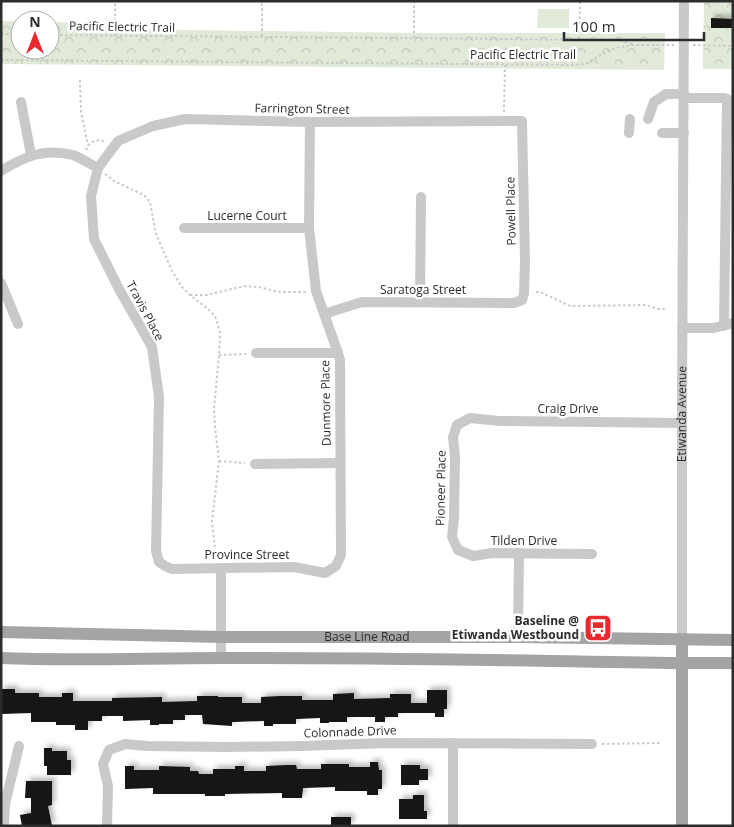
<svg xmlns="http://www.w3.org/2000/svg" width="734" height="827" viewBox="0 0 734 827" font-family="'Open Sans',sans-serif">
	<defs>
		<pattern id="park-crowns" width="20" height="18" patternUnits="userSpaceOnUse" patternTransform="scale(1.25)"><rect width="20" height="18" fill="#e1ead8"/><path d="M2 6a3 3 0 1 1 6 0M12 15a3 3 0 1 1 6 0" fill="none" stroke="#c1c9ba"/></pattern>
		<filter id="shadow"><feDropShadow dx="3.5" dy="-3.5" stdDeviation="2.5" flood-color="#0004"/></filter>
	</defs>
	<rect width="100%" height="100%" fill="#fff"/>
	<!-- park -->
	<path fill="url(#park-crowns)" d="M 704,1 L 733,1 L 733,69 L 703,69 Z
		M 1,21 L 20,21 L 20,50 L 50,50 L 50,22 L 112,23 L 112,29 L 416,33 L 665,33 L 664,70 L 1,64 Z"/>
	<!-- pitch -->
	<path fill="#e1ead8" d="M 538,9 L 569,9 L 569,28 L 537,28 Z"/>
	<!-- building -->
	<path fill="#131313" filter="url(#shadow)" d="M 711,18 L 733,19 L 733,28 L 711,28 Z
		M 1,689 L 15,689 L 15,693 L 39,693 L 39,697 L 62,697 L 62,693 L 73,693 L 73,701 L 112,701 L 112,698 L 162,697 L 162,702 L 197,701 L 197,696 L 218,696 L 218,697 L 242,697 L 242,703 L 261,703 L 261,697 L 281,696 L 302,696 L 302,700 L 333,700 L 333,694 L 354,693 L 354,699 L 390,698 L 390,694 L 411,694 L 411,703 L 427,703 L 427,690 L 447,690 L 447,709 L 444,709 L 444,717 L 435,717 L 435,713 L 398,713 L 398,717 L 385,717 L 385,722 L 375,722 L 375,717 L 347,717 L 347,722 L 329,722 L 329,723 L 320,723 L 320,718 L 296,719 L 296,724 L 273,724 L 273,726 L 264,726 L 264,721 L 232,722 L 232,726 L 203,724 L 202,715 L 185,715 L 185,720 L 173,720 L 173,724 L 159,724 L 159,725 L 150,725 L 150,720 L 123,721 L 123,716 L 102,716 L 102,721 L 88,721 L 88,730 L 75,730 L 75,725 L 56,725 L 56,722 L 31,722 L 31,713 L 1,714 Z
		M 44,748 L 52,748 L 52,751 L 67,751 L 67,760 L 71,760 L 71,775 L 47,775 L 47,766 L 44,766 Z
		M 370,762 L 378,762 L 379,770 L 382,770 L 382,789 L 378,789 L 378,795 L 367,795 L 367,791 L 335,791 L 335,787 L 303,788 L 302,798 L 282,798 L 282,793 L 225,794 L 225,796 L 205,796 L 205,794 L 153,794 L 153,788 L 125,789 L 125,766 L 134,766 L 134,770 L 159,770 L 159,766 L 190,767 L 190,771 L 198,771 L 199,774 L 213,774 L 213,769 L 235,769 L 235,766 L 244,766 L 244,771 L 266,771 L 266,766 L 287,765 L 296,765 L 297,769 L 321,769 L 321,764 L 349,764 L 349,767 L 370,767 Z
		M 401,765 L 420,765 L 420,769 L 428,769 L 428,780 L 419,780 L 419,785 L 401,785 Z
		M 26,781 L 52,781 L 52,805 L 48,806 L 52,826 L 22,826 L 20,815 L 31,813 L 31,798 L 25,798 Z
		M 413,795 L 424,795 L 424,811 L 427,811 L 427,819 L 399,819 L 399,799 L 413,799 Z
		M 331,817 L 351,817 L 351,826 L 331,826 Z"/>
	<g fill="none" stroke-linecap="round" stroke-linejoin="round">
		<!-- path -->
		<path stroke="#c9c9c9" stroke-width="2" stroke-dasharray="2.5 2.5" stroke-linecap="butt" d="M 1,34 L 20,34
			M 50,35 L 618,40 L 632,44
			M 115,36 L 115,1
			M 262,36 L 262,1
			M 414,38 L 414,1
			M 579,39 L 580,1
			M 693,45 L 733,46
			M 1,60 L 574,65 L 585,64 L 610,50 L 620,47 L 634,45 L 675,45
			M 80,80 L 81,113 L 88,145
			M 504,112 L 505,65
			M 86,150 C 90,140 97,139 106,142
			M 105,174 L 114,181 L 144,195 L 150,202 L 156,234 L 172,271 L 182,287 L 190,295 L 208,309 L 215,316 L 218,325 L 220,334 L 219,355 L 214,409 L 215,427 L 219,461 L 212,521 L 216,558
			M 536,292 L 540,292 L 570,306 L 646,305 L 658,309 L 666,309
			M 190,295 L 207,295 L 244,286 L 259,287 L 278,292 L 306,292
			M 219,355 L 246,354
			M 219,461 L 245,463
			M 602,744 L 661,743"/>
		<!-- minor -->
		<g stroke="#c9c9c9" stroke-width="10">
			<path d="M 684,98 L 725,98 L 732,102"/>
			<path d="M 21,102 L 31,155"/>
			<path d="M 648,119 L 654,102 L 666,94 L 684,94"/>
			<path d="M 310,122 L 309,228 L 316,291 L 338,353 L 340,360 L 341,555 L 336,566 L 325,573 L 294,567 L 172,569 L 165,566 L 159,562 L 156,551 L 159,397 L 152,347 L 119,289 L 94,239 L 91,196 L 98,168 L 118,141 L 153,126 L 185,119 L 310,122 L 522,121 L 525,262 L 524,294 L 522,300 L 514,303 L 362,302 L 324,314"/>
			<path d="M 629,133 L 630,119"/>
			<path d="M 662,133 L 684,133"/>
			<path d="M 1,171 C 25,156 45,148 73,155 C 81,158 90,164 98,168"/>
			<path d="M 184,228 L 309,228"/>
			<path d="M 1,283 L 18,324"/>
			<path d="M 420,302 L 421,197"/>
			<path d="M 724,326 L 727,99"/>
			<path d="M 682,328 L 714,328 L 733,323"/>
			<path d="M 256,353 L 338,353"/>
			<path d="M 255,464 L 339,463"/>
			<path d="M 592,554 L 492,553 L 473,556 L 458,550 L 452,537 L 454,518 L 455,457 L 453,437 L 457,425 L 470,418 L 499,421 L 682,423"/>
			<path d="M 518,637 L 519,553"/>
			<path id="s1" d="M 682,640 L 682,407 L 684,1"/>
			<path d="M 221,658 L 221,568"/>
			<path d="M 4,826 L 5,804 L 19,746"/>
			<path d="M 107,826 L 108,786 L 103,764 L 109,750 L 125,744 L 147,746 L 228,747 L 302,746 L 387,743 L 592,744"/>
			<path d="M 453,826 L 453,743"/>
		</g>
		<!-- major -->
		<g stroke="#a4a4a4" stroke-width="12">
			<path id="s2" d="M 1,632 L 222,637 L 518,637 L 733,640"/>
			<path d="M 1,658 C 74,661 147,658 221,658 C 374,657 528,661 682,663 L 733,663"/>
			<path d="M 682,826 L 682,640"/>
		</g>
	</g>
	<!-- icons -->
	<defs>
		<symbol id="bus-square" viewBox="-11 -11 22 22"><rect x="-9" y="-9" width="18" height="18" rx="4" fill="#e92830" stroke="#fff"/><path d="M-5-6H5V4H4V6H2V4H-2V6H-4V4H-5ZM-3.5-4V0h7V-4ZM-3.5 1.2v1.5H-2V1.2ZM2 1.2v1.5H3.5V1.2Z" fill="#fff"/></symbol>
	</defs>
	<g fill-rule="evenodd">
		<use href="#bus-square" x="582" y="612" width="32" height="32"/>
	</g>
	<g text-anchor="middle" stroke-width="5" stroke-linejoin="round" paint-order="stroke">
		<!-- street labels -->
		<g font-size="12" fill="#2c2c2c" stroke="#fff">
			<text transform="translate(122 27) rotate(1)" y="4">Pacific Electric Trail</text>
			<text x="523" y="59">Pacific Electric Trail</text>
			<text transform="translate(302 109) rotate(1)" y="4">Farrington Street</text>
			<text transform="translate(511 211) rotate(-91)" y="4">Powell Place</text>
			<text x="247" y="220">Lucerne Court</text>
			<text x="423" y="294">Saratoga Street</text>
			<text transform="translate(145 311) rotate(62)" y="4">Travis Place</text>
			<text transform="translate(326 403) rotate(-91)" y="4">Dunmore Place</text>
			<text x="568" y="413">Craig Drive</text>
			<text dy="4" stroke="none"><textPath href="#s1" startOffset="226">Etiwanda Avenue</textPath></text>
			<text transform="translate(441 488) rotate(-89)" y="4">Pioneer Place</text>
			<text x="524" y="545">Tilden Drive</text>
			<text x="247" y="559">Province Street</text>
			<text dy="4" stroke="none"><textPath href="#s2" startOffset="366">Base Line Road</textPath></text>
			<text transform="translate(350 732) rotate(-2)" y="4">Colonnade Drive</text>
		</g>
		<!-- poi labels -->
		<g font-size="12" font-weight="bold" fill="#2c2c2c" stroke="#fff" text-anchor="end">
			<text x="579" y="625">Baseline @<tspan x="579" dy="14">Etiwanda Westbound</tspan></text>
		</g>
	</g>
	<!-- border -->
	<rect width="734" height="827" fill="none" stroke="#2c2c2c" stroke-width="5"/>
	<!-- north arrow -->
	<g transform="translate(35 35)"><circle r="24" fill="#ffffff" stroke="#ababab"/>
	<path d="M0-4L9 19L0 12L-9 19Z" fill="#e92830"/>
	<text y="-8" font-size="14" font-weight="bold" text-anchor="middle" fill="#2c2c2c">N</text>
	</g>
	<!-- scale -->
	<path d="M564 32v8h140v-8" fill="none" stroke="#2c2c2c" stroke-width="2.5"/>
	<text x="572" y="32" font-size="15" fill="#2c2c2c" stroke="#ffffff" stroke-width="4" paint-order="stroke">100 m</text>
</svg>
